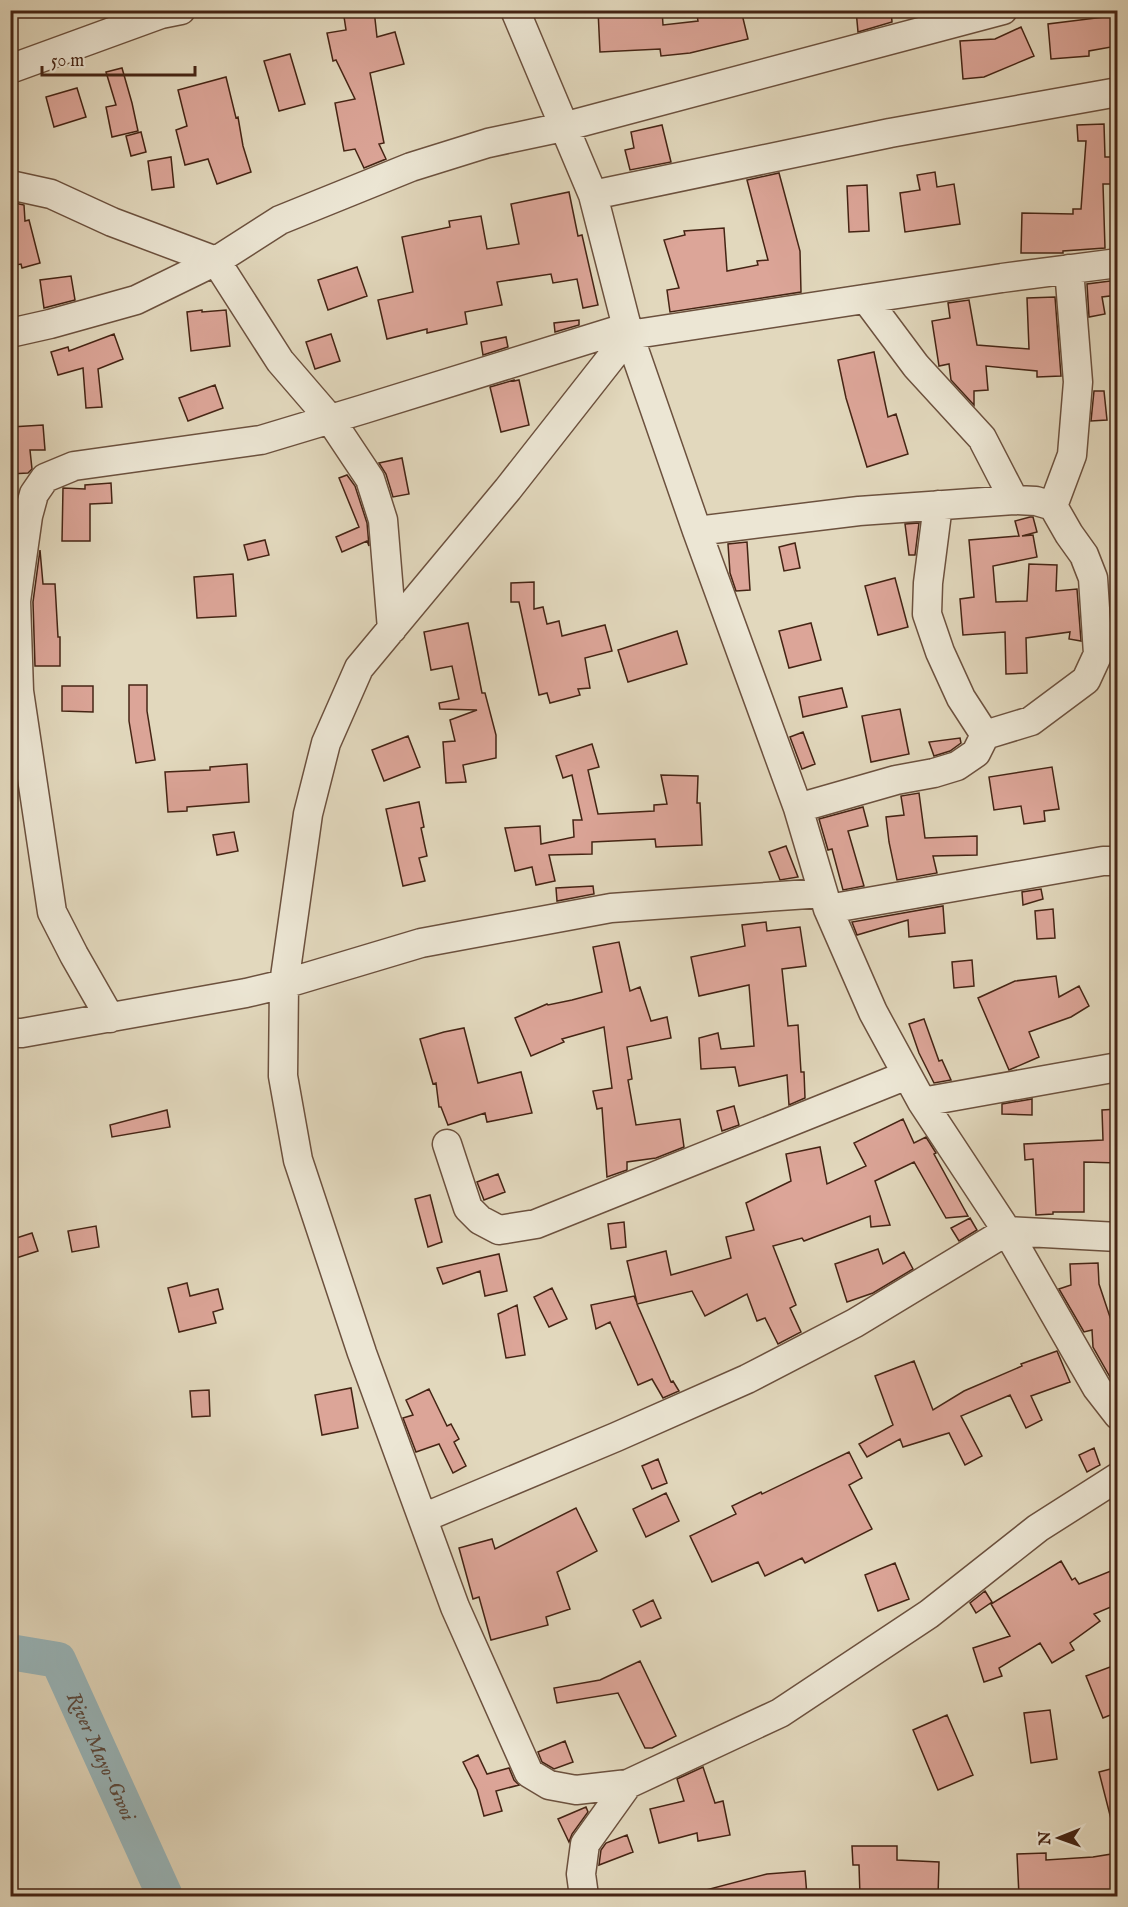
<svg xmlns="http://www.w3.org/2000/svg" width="1128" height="1907" viewBox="0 0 1128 1907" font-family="'IM FELL English',serif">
	<rect width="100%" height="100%" fill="#e2d8bd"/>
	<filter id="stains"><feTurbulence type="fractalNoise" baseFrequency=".00333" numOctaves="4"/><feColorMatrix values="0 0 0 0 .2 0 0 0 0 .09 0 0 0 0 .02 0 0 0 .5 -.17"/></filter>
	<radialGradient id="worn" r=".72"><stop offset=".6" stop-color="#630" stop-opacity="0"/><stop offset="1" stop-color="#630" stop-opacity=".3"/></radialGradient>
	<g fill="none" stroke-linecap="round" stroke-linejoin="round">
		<!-- river -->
		<path stroke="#99b7bc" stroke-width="36" id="s1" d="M 10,1652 L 58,1660 L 165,1896"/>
	</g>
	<!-- building -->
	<path fill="#dca598" stroke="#452414" stroke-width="1.5" d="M 343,10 L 374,10 L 377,37 L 395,32 L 404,64 L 370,73 L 384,143 L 379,144 L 386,159 L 364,168 L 355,149 L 344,151 L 335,103 L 355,99 L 336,60 L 333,61 L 327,33 L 346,30 Z
		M 598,10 L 662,10 L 663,25 L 698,21 L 696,10 L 741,10 L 748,39 L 690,53 L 661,56 L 660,49 L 600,52 Z
		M 856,10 L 891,10 L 892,22 L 858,32 Z
		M 1112,16 L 1117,46 L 1089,51 L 1089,56 L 1051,59 L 1048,24 Z
		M 1021,27 L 1034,56 L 984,77 L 963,79 L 960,41 L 995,39 Z
		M 290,54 L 305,104 L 279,111 L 264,61 Z
		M 122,68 L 132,103 L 138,131 L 112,137 L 106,107 L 116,105 L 106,72 Z
		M 226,77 L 236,118 L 238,117 L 243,146 L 251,172 L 217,184 L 208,159 L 185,165 L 176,130 L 187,126 L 178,90 Z
		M 77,88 L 86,117 L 54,127 L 46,97 Z
		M 1104,124 L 1105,157 L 1118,157 L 1118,184 L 1103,184 L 1105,248 L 1063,251 L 1063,253 L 1021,253 L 1022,213 L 1073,214 L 1073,209 L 1081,209 L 1086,141 L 1078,141 L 1077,125 Z
		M 662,125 L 671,162 L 630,170 L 625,150 L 634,148 L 631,132 Z
		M 141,132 L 146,152 L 131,156 L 126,136 Z
		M 171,157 L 174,187 L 152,190 L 148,161 Z
		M 935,172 L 937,187 L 954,184 L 960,224 L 905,232 L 900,193 L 920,190 L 917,175 Z
		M 779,173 L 800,251 L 801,292 L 670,312 L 667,290 L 679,288 L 664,240 L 685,235 L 684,231 L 724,228 L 727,271 L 758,265 L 757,261 L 768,260 L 747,180 Z
		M 867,185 L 869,231 L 849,232 L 847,186 Z
		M 569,192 L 578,236 L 582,235 L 598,305 L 583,308 L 577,279 L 553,283 L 551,274 L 497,282 L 502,305 L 465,312 L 467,324 L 427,333 L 427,329 L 387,339 L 378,300 L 413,292 L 402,237 L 450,227 L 449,221 L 481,216 L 487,249 L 519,244 L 511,204 Z
		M 10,202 L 24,205 L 25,221 L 29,220 L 40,263 L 22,268 L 21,264 L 10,266 Z
		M 357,267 L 367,296 L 328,310 L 318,280 Z
		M 71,276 L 75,300 L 44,308 L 40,280 Z
		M 1118,280 L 1118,295 L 1102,297 L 1105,314 L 1089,317 L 1087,284 Z
		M 1055,297 L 1061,376 L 1037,377 L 1037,371 L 986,366 L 988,390 L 974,391 L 974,405 L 951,380 L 949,364 L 939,366 L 932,321 L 950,318 L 948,303 L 969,300 L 977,345 L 1029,349 L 1027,298 Z
		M 202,310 L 202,312 L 226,310 L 230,346 L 191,351 L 187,312 Z
		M 579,320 L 579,325 L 555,332 L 554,323 Z
		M 114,334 L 123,359 L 98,369 L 102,407 L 86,408 L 83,368 L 58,375 L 51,352 L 68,347 L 69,351 Z
		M 331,334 L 340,361 L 315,369 L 306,342 Z
		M 506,337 L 508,347 L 483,355 L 481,342 Z
		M 874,352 L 888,417 L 896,414 L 908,454 L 867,467 L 846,398 L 838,360 Z
		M 514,380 L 514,381 L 519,380 L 529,425 L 501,432 L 490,387 Z
		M 215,385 L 223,408 L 188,421 L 179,398 Z
		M 1094,391 L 1104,391 L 1107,420 L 1091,421 Z
		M 43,425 L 45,450 L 30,450 L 32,469 L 28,473 L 10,474 L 10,458 L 13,458 L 11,427 Z
		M 402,458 L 409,494 L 393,497 L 386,474 L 379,463 Z
		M 347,475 L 355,486 L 367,523 L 369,546 L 367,541 L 342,552 L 336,537 L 359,527 L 339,478 Z
		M 111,483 L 112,503 L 90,504 L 90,541 L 62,541 L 63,488 L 85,489 L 85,485 Z
		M 1030,517 L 1033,517 L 1037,532 L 1022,536 L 1033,535 L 1037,557 L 993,566 L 996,602 L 1027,601 L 1029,564 L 1057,565 L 1056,591 L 1077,589 L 1081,641 L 1069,639 L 1070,632 L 1026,638 L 1027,673 L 1006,674 L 1005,632 L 963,635 L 960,599 L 974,597 L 969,540 L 1019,536 L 1015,521 Z
		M 919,523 L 915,555 L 909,555 L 905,524 Z
		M 265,540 L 269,555 L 248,560 L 244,545 Z
		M 747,542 L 750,590 L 736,591 L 730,573 L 728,544 Z
		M 795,543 L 800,568 L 784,571 L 779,547 Z
		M 40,550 L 43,584 L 55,584 L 58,637 L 60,637 L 60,666 L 35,666 L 33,602 Z
		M 233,574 L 236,616 L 197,618 L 194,577 Z
		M 895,578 L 908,627 L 878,635 L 865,586 Z
		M 534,582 L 534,609 L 543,607 L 547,624 L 559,621 L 562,636 L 605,625 L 612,651 L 585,658 L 590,688 L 578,689 L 580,695 L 550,703 L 547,693 L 539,695 L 519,602 L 511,602 L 511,583 Z
		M 468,623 L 482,693 L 485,693 L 496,735 L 496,758 L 463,765 L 466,782 L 446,783 L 443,742 L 455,741 L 450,720 L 477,710 L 440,709 L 439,703 L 459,699 L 452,666 L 431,670 L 424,632 Z
		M 811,623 L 821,660 L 789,668 L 779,631 Z
		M 677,631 L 687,664 L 628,682 L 618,650 Z
		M 129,685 L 147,685 L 147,711 L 155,760 L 136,763 L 129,721 Z
		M 62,686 L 93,686 L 93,712 L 62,711 Z
		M 842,688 L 847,707 L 803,717 L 799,697 Z
		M 900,709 L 909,754 L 871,762 L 862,716 Z
		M 803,732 L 815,764 L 802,769 L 790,737 Z
		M 408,736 L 420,767 L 384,781 L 372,750 Z
		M 960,738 L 961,743 L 950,751 L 934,756 L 929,742 Z
		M 592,744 L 599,767 L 588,770 L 598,814 L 654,811 L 654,805 L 667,804 L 661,775 L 698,776 L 697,803 L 700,803 L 702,845 L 656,847 L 655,839 L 592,842 L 592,854 L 549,855 L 555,881 L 536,885 L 532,867 L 515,871 L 505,828 L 540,826 L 541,844 L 574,837 L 573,820 L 582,820 L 572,775 L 563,778 L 556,756 Z
		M 247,764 L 249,802 L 187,807 L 187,811 L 168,812 L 165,772 L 210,770 L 210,767 Z
		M 1052,767 L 1059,809 L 1044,811 L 1045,821 L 1024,824 L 1021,806 L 994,810 L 989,777 Z
		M 919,793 L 925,838 L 977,836 L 977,855 L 933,856 L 937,873 L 897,880 L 889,842 L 886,817 L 904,815 L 901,796 Z
		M 419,802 L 424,827 L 421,828 L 427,856 L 419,858 L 425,881 L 403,886 L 386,809 Z
		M 863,807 L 868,826 L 848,831 L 864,886 L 843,890 L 832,849 L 828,850 L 819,819 Z
		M 234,832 L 238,851 L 217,855 L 213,835 Z
		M 786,846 L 798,877 L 780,880 L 769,852 Z
		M 593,886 L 594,894 L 557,901 L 556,888 Z
		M 1041,889 L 1043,899 L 1023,905 L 1022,892 Z
		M 943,906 L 945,933 L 909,937 L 908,920 L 857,935 L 852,922 Z
		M 1053,909 L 1055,938 L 1037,939 L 1035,911 Z
		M 766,922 L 767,931 L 800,927 L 806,966 L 782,969 L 788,1026 L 798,1025 L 801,1072 L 804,1072 L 805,1098 L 789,1105 L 787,1075 L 739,1086 L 735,1067 L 701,1069 L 699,1038 L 718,1033 L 721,1049 L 754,1046 L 749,985 L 699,996 L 691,957 L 745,946 L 742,925 Z
		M 619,942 L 630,991 L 640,987 L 651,1021 L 667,1017 L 671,1038 L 627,1047 L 632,1079 L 628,1080 L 636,1125 L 680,1119 L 684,1147 L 656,1158 L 627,1162 L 627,1170 L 607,1177 L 602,1108 L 597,1109 L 593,1091 L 612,1088 L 604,1027 L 562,1039 L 564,1042 L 531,1056 L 515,1018 L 547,1004 L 548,1005 L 572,1000 L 602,992 L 593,947 Z
		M 972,960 L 974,986 L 954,988 L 952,962 Z
		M 1056,976 L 1059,997 L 1079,986 L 1089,1006 L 1071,1017 L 1029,1032 L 1039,1057 L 1009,1070 L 978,998 L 1015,981 Z
		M 924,1019 L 939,1061 L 942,1060 L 951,1080 L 934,1083 L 919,1053 L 909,1024 Z
		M 464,1028 L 478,1083 L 521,1072 L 532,1113 L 487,1122 L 485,1113 L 448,1125 L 441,1107 L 439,1107 L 436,1083 L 433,1084 L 420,1039 L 444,1032 Z
		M 1032,1099 L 1032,1115 L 1002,1114 L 1002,1104 Z
		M 734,1106 L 739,1125 L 722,1131 L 717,1111 Z
		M 1118,1109 L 1118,1163 L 1084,1162 L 1084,1212 L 1053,1212 L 1053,1214 L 1036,1215 L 1033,1159 L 1025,1160 L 1024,1144 L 1103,1140 L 1102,1110 Z
		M 167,1110 L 170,1127 L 112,1137 L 110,1125 Z
		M 903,1119 L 914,1143 L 926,1137 L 936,1153 L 934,1154 L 968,1216 L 946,1218 L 914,1162 L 875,1181 L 890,1225 L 871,1227 L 870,1216 L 804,1241 L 802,1238 L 773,1246 L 796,1305 L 790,1308 L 801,1332 L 778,1344 L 765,1318 L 757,1321 L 747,1294 L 705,1316 L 692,1291 L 637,1304 L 671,1382 L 673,1381 L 679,1391 L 663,1398 L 652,1379 L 638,1385 L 610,1322 L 596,1329 L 591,1305 L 634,1296 L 637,1303 L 627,1261 L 666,1251 L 671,1275 L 731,1258 L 726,1237 L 754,1230 L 746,1203 L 791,1181 L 786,1154 L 820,1147 L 827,1184 L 866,1166 L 854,1143 Z
		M 498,1174 L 505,1192 L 484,1200 L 477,1182 Z
		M 430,1195 L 442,1242 L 428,1247 L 415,1199 Z
		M 970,1218 L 977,1230 L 959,1241 L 951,1228 Z
		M 624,1222 L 626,1247 L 611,1249 L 608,1224 Z
		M 96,1226 L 99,1247 L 72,1252 L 68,1231 Z
		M 32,1233 L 38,1251 L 10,1260 L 10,1240 Z
		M 878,1249 L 883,1264 L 904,1252 L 913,1269 L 873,1293 L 847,1302 L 835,1264 Z
		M 499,1254 L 507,1291 L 485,1296 L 480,1271 L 443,1284 L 437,1268 Z
		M 1098,1263 L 1099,1284 L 1118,1341 L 1118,1376 L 1110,1377 L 1093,1347 L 1092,1330 L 1084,1332 L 1059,1289 L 1071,1285 L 1070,1264 Z
		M 187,1283 L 190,1296 L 218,1289 L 223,1309 L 213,1312 L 216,1323 L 179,1332 L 168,1288 Z
		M 552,1288 L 567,1319 L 549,1327 L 534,1297 Z
		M 517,1305 L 525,1355 L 506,1358 L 498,1314 Z
		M 1057,1351 L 1070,1382 L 1031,1396 L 1042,1420 L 1026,1428 L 1010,1395 L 961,1416 L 982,1456 L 965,1465 L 949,1433 L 903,1447 L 900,1439 L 867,1457 L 859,1444 L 893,1425 L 875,1376 L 914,1361 L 933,1410 L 964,1391 L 1022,1366 L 1021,1364 Z
		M 351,1388 L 358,1428 L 322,1435 L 315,1395 Z
		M 429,1389 L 447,1426 L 451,1424 L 459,1439 L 454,1442 L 466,1466 L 453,1473 L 439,1444 L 416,1452 L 403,1418 L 413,1415 L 406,1400 Z
		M 209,1390 L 210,1416 L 192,1417 L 190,1391 Z
		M 1094,1448 L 1100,1465 L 1087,1472 L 1079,1455 Z
		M 849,1452 L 862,1478 L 849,1485 L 872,1529 L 805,1563 L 802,1558 L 765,1576 L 758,1562 L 712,1582 L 690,1536 L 736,1514 L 732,1506 L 761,1492 L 762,1494 Z
		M 658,1459 L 667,1483 L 652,1489 L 642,1466 Z
		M 666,1493 L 679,1521 L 646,1537 L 633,1509 Z
		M 576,1508 L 597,1551 L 557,1572 L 570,1609 L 546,1617 L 548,1625 L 491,1640 L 479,1597 L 473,1599 L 459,1548 L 492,1539 L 495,1549 Z
		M 1061,1561 L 1072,1580 L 1075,1578 L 1079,1584 L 1118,1568 L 1118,1604 L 1094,1614 L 1100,1621 L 1070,1643 L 1074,1650 L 1052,1663 L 1040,1643 L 999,1668 L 1002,1676 L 984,1682 L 973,1648 L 1010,1636 L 991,1604 Z
		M 895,1563 L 909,1599 L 878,1611 L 865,1575 Z
		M 985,1591 L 992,1602 L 976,1613 L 970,1603 Z
		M 653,1600 L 661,1618 L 641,1627 L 633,1610 Z
		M 640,1661 L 676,1736 L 652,1748 L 645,1748 L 618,1693 L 557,1703 L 554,1688 L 600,1680 Z
		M 1118,1664 L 1118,1712 L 1103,1718 L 1086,1676 Z
		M 1050,1710 L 1057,1759 L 1031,1763 L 1024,1713 Z
		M 947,1715 L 973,1775 L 938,1790 L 913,1730 Z
		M 565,1741 L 573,1762 L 554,1769 L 542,1762 L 538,1752 Z
		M 478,1755 L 487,1774 L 509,1768 L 514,1780 L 519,1785 L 496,1791 L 502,1811 L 484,1816 L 477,1790 L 463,1762 Z
		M 703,1767 L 715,1803 L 723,1801 L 730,1835 L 698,1841 L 697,1833 L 659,1843 L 650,1809 L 684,1801 L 677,1779 Z
		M 1118,1767 L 1118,1823 L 1112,1823 L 1099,1772 Z
		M 586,1807 L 588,1812 L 572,1834 L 569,1842 L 558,1819 Z
		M 627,1835 L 633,1852 L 599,1865 L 601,1850 L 606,1843 Z
		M 852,1846 L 897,1846 L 897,1860 L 939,1862 L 938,1896 L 860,1896 L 859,1865 L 853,1865 Z
		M 1046,1853 L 1046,1860 L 1093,1857 L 1118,1853 L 1118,1896 L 1019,1896 L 1017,1854 Z
		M 805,1871 L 807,1896 L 702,1896 L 702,1891 L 767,1874 Z"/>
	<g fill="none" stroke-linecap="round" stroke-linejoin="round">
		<defs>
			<path id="minor" d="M 515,10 L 593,195 L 629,335 L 697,531 L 798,808 L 828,909 L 873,1012 L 922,1102 L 1007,1231 L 1097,1388 L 1118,1415
				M 10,69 L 161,14 L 181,10
				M 10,185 L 51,194 L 112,222 L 216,261 L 280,361 L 330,419 L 370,479 L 383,520 L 392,629
				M 593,195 L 890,133 L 1118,92
				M 1118,263 L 1002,278 L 629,335 L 508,489 L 359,668 L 326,743 L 308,814 L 284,984 L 283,1076 L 298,1160 L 362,1353 L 455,1607 L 529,1773 L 549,1785 L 576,1790 L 628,1784 L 780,1713 L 929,1614 L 1038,1528 L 1118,1477
				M 866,299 L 916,366 L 982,438 L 1014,500
				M 10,333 L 50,324 L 136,300 L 216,261 L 280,220 L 411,167 L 488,143 L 563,127 L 1003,10
				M 938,505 L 928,583 L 927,614 L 940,652 L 961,698 L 985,735
				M 1053,506 L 1072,455 L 1078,382 L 1069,269
				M 697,531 L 859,511 L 1014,500 L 1036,501 L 1053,506 L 1069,534 L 1084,555 L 1093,578 L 1098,654 L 1086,680 L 1031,721 L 985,735 L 976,753 L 957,766 L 934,773 L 896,780 L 798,808
				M 828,909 L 1103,861 L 1118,861
				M 110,1018 L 74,955 L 52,912 L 19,691 L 16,601 L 28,516 L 34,494 L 45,478 L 74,466 L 261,440 L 364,409 L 628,327
				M 10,1033 L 22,1033 L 246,993 L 284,984 L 421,943 L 611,908 L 823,893
				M 922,1102 L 1118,1067
				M 447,1144 L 468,1208 L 480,1220 L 499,1230 L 536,1224 L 907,1075
				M 423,1518 L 616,1437 L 747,1379 L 855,1323 L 1007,1231 L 1118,1237
				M 584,1896 L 581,1874 L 585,1844 L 628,1784"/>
		</defs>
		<!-- minor casing -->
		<use href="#minor" stroke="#6c513e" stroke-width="31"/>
		<!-- minor -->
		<use href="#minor" stroke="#ece6d4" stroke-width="28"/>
	</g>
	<g text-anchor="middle" stroke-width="4.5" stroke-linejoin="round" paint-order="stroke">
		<!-- water labels -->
		<g font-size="20" font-style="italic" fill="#5a493e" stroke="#ece6d4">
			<text dy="7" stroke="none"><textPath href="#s1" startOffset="154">River Mayo-Gwoi</textPath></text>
		</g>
	</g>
	<!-- margin -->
	<rect width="1128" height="1907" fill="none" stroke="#e2d8bd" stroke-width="36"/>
	<rect x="12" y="12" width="1104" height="1883" fill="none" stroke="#452414" stroke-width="3"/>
	<rect x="18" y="18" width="1092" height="1871" fill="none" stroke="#452414" stroke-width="1.5"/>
	<!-- north arrow -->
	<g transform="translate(1059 1838) rotate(269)" stroke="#ece6d4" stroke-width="4.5" paint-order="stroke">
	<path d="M0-4.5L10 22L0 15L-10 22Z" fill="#452414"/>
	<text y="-9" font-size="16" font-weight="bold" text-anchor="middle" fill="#452414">N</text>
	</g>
	<!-- scale -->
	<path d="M42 66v9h153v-9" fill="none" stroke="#452414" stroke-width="3"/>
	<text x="51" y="66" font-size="18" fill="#452414" stroke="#ece6d4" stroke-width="4.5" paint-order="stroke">50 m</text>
	<rect width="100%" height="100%" filter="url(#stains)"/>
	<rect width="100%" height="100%" fill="url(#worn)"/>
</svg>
